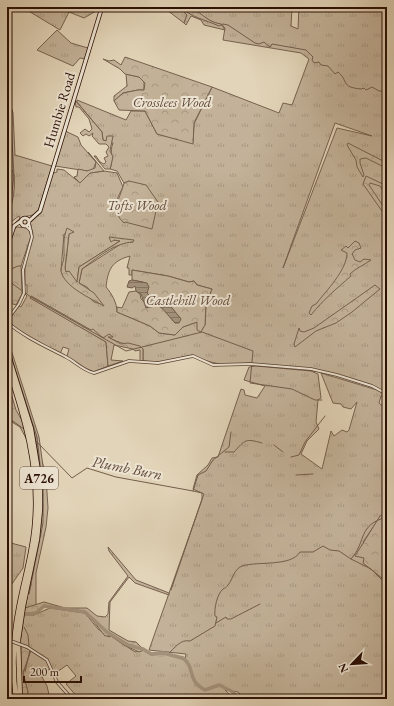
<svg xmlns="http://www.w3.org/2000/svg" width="394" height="706" viewBox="0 0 394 706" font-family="'EB Garamond',serif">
	<defs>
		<pattern id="grass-tufts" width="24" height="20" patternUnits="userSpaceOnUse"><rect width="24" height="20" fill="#c3b299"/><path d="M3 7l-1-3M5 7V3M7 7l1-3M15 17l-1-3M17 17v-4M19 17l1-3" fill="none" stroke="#a89882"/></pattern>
		<pattern id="forest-crowns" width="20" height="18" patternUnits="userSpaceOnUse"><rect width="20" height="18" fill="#c3b299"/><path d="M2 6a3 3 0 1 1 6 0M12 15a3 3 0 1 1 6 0" fill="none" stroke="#a89882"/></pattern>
		<pattern id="water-rules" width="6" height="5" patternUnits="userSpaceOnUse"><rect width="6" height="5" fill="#a3917b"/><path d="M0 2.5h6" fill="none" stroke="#857563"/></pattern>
	</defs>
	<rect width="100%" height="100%" fill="#e2d4b8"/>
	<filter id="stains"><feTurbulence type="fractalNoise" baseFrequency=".005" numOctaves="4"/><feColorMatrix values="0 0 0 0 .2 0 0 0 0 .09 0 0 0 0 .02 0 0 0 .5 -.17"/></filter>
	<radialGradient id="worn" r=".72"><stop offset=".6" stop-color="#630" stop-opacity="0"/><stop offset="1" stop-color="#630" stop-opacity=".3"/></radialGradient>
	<!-- grass -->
	<path fill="url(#grass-tufts)" stroke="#76604e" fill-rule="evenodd" d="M 22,7 L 101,7 L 100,12 L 96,11 L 84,18 L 69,12 L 60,30 Z
		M 163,7 L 180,8 L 187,15 L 184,23 Z
		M 191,7 L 292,7 L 291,26 L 298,29 L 299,7 L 387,7 L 387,394 C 344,372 297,368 249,363 C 228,367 211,364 192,355 C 176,361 160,363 143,361 L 143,349 C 130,344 119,344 108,337 L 109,335 L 104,338 L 31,296 L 31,298 L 106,342 L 108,366 L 93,372 L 78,366 L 67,356 L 69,349 L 63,347 L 60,354 L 17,329 L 8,321 L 19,306 L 21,307 L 27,296 L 25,294 L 27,293 L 27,285 L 25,285 L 25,265 L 33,234 L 30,222 L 40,212 L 53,173 L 57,172 L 57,169 L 64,170 L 80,183 L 90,173 L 104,171 L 117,173 L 123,187 L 118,197 L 116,209 L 129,181 L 124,183 L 117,171 L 110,169 C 114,160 109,152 113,143 L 103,140 L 102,132 L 77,102 L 77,100 L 126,120 L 131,111 L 145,111 L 157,134 L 193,143 L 194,124 L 212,87 L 279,113 L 283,103 L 292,105 L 309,59 L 301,53 L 223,40 L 225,28 C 221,24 218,24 213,22 C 205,18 198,13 191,7 ZM 335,123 L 372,136 L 337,128 L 283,268 ZM 64,234 L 69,234 L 65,268 L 66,272 L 77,282 L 79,267 L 120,241 L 114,240 L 133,242 L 124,242 L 82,269 L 79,283 L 87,287 L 101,304 L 94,302 L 61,271 ZM 130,256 L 127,268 L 129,268 L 129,275 L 132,275 L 132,270 L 168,276 L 189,282 L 194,281 L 197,285 L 212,289 L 206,304 L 205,325 L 197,322 L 183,327 L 175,335 L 159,333 L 150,326 L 117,312 C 117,303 112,294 106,287 C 108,269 112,261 130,256 Z
		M 57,30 L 71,43 L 88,48 L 85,59 L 80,58 L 73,66 L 37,50 Z
		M 126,74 L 139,77 L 144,82 L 144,90 L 138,90 L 123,93 L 114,101 L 114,96 L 127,86 Z
		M 7,94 L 13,113 L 15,155 L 52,166 L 38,211 C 33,217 29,215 23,217 C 11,222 11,233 7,244 C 7,233 10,225 20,220 L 19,216 L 7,225 C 7,207 18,190 13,171 L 10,169 L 7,196 L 9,149 Z
		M 65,131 L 78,137 L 81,145 L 96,162 L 93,170 L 87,171 L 55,166 Z
		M 17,227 L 28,228 L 31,236 L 21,266 L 13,268 L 7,274 C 7,261 6,234 17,227 Z
		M 7,343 L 37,437 L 42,490 L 39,543 L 43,508 L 42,461 L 46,477 L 48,508 L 46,527 L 36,573 L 36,605 L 25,608 C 37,549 47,496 35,436 C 29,407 16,378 7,349 Z
		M 256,366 L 311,371 L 318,374 L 321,398 L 318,400 L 316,422 L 319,429 L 307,441 L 301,454 L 322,469 L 331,431 L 334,436 L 342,430 L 347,432 L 349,430 L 357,402 L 351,409 L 343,407 L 341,404 L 333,403 L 321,373 L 377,390 L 387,396 L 381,396 L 379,403 L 387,410 L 387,546 L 380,517 L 363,542 L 387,558 L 387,699 L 245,699 L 238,692 L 225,690 L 234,699 L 79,699 L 66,684 L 76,676 L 67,665 L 54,674 L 47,659 L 20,643 L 24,615 L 34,615 L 50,608 L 85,613 L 98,629 L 109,637 L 111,636 L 135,652 L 144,650 L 151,655 L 165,654 L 185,660 L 186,654 L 149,650 L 204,494 L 193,489 L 197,475 L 208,465 L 212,458 L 218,457 L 241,389 L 244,390 L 245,395 L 257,398 L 265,386 L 244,380 L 249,367 Z
		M 7,542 L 26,547 L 23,568 L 7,591 Z
		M 31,650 L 46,660 L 50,669 L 44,672 L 45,675 L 42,677 L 47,686 L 50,699 L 26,699 L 28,692 L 23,673 Z"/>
	<!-- forest -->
	<path fill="url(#forest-crowns)" stroke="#76604e" d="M 179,7 C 182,7 186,6 189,7 C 198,9 206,22 221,24 L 225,30 L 204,25 L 201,20 L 191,16 L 186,25 L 184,23 L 187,15 Z
		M 125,57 L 212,87 L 194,123 L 193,144 L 157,134 L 145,111 L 119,110 L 114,101 L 123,93 L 138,90 L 144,90 L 145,83 L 139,77 L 125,74 L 120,69 L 103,59 L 109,61 L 114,60 L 121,65 Z
		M 75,100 L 102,132 L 103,140 L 106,141 L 107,136 L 113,136 L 110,151 L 113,157 L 110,169 L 105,169 L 94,156 L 96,156 L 100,162 L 104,164 L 106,162 L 104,158 L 108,156 L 106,152 L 109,147 L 106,144 L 99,144 L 92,136 L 93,133 L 89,136 L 86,134 L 83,136 L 80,133 L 85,129 L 89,132 L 92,129 L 89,119 L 79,107 L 76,107 Z
		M 348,143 L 387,163 L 386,168 L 366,158 L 360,159 L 360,163 L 364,175 L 363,177 L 357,167 L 356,160 L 347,145 Z
		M 88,152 L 104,171 L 90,173 L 80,183 L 74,177 L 77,176 L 78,169 L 87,171 L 95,168 L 96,162 Z
		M 10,169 L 13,171 C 16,185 14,202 7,215 Z
		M 366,176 L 387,186 L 387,191 L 384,192 L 380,186 L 370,183 L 369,185 L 385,209 L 382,211 L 363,184 Z
		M 129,181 L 146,185 L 158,202 L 152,229 L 125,222 L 124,223 C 110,210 120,199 124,183 Z
		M 67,228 L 74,232 L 69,234 L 65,268 L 66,272 L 69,271 L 77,282 L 79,267 L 120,241 L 114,240 L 111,242 L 109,237 L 134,240 L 133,242 C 114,243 97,258 82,269 L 79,283 L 94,293 L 104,306 C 92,299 64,287 61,271 C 61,266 64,261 64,256 C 64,246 63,238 67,228 Z
		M 355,241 L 359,243 L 361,248 L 355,250 L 352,254 L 355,260 L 360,262 L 364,259 L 371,260 C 364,265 356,268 350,274 L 351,276 C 336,289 323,300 311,315 L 309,313 L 312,306 L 316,304 C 326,291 347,270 347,253 L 341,250 L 346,246 L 348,248 Z
		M 18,266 L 21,266 L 22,294 L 16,305 L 7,302 L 7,274 L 9,270 Z
		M 132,270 L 168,276 L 189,282 L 194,281 L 197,285 L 212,289 L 206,304 L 205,325 L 201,332 L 197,330 L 197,322 L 183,327 L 175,335 L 159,333 L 150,326 L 117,312 L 117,307 L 122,308 L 129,292 L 136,291 L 140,294 L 141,299 L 151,307 L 157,305 L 165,310 L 175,323 L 181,319 L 167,302 L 157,303 L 147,293 L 143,282 L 132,280 Z
		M 375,285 L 380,289 L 352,312 L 336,323 L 316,331 L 295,347 L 294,344 L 299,328 L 300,331 L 304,332 L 314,328 Z
		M 31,296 L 91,330 L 93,329 L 103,338 L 109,334 L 113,337 L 108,337 L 121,344 L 128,343 L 140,346 L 143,349 L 143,361 L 140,361 L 140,350 L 135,351 L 133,349 L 114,345 L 111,360 L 123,361 L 108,366 L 106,342 L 30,298 Z
		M 7,337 L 39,437 L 43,466 L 43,523 L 29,594 L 41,526 L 41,473 L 37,437 L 13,362 Z
		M 7,380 L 16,410 L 24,424 L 27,440 L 20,427 L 7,419 Z
		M 387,513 L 387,582 L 363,563 L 364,558 L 355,556 L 380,516 Z
		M 108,547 L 136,580 L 169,593 L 169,595 L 135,583 L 129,577 L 110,602 L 109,630 L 128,641 L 136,642 L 144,650 L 139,652 L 124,645 L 111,636 L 105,636 L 86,612 L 44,605 L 36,613 L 24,613 L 25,608 L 44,602 L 65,608 L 87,608 L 97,616 L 105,617 L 108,614 L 109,602 L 128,576 L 109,551 Z
		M 21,645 L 31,650 L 23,673 L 28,692 L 26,699 L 22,699 L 20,680 Z"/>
	<!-- water -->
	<path fill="url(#water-rules)" stroke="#735d4b" d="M 132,280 L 147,283 L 149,287 L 147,293 L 157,303 L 167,302 L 181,319 L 179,323 L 175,323 L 161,307 L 157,305 L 146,308 L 141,294 L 136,291 L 135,286 L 132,288 L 127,287 L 129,281 Z"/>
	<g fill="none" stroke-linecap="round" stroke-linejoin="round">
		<!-- stream -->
		<path stroke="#735d4b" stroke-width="1" d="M 181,7 C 190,17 206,20 219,26 L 223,24 L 228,25 L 255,43 L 259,44 L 264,42 L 270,47 L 272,44 L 306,50 L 313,57 L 312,60 L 314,63 L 319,62 L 321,65 L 328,66 L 335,74 L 338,72 C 349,81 340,87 361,89 L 364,88 L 366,90 L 372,87 L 379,91 L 387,91
			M 7,98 L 10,107 L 14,175 L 10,209 L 7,212
			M 7,280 L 31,297 L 126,351 L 202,332 L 253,351 L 250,383 L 292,389 L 315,400 L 322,400
			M 7,417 L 24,429
			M 35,440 L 72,478 L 87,468 L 116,477 L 193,491 L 198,475 L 206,471 L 213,460 L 229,447 L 231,432
			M 274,445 L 283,452
			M 225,452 L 234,452 C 245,440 245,438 262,443
			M 291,457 L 299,455 L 305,442 L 325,416
			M 296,475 L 313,474
			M 351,559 L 371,569 L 381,579 L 387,581
			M 171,590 L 202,499 L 202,493 L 193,491
			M 216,623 L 226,617 L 227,619 L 231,619 L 260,604
			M 24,627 L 28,635 L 29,646
			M 168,654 C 175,648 180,639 190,641 L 215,626 L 217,617 L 215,616 C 214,609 217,594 223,589 C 227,586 224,590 228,585 C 233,579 234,569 242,566 C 258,561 291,567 300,552 L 313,552 L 323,546 L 330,550 L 339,551 L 351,559 C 367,541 357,525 387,517
			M 25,672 L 30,650"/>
		<!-- river -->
		<path stroke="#a3917b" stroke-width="3.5" d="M 21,615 L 36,613 L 44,606 L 85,612 L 107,632 L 128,645 L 143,649 L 151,654 L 163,653 L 183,658 C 196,668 186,680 205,690 L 219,685 L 233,692 L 238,699"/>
		<defs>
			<path id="street" d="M 26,226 L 31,231
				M 7,320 L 19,304 L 24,293 L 23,270 L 32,237 L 29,223
				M 7,322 C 24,337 47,347 66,357 C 76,362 82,370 94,373 L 129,361 L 158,363 L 193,356 L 213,365 L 251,364 L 311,369 L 337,375 L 372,386 L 387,394
				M 27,647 L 47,660 L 57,682 L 72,699"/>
			<path id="secondary" d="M21 222a4 4 0 1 1 8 0a4 4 0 1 1-8 0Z
				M 29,221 L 40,211 L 102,7
				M 7,247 L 14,226 L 21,221"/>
			<path id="highway" d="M 7,142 L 7,162
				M 7,352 L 31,429 L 40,483 L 40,509 L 37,539 L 23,606 L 18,640 L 20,699
				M 7,364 C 25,417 40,468 35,524 C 33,553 24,580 19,608 C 13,638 12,669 16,699"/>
		</defs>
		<!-- street casing -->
		<use href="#street" stroke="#584031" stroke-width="3.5"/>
		<!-- secondary casing -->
		<use href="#secondary" stroke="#2a0e04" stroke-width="4.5"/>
		<!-- highway casing -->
		<use href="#highway" stroke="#2a0e04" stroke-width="6"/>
		<!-- street -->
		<use href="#street" stroke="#ece3d1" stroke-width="2"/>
		<!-- secondary -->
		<use href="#secondary" stroke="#ece3d1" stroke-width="3"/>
		<!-- highway -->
		<use href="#highway" stroke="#e2d4b8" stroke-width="4.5"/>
		<defs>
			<path id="street-bridge" d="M 8,640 L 27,647"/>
		</defs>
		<!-- street-bridge casing -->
		<use href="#street-bridge" stroke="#584031" stroke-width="3.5" stroke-linecap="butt"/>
		<!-- street-bridge -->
		<use href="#street-bridge" stroke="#ece3d1" stroke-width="2"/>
	</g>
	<g text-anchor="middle" stroke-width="4" stroke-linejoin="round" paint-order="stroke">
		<!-- shield labels -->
		<rect fill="#ece3d1" stroke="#644e42" stroke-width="1" x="20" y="467" width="38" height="22" rx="3"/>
		<g font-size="13" font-weight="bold" fill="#2a0e04">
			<text x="39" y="483">A726</text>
		</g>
		<!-- park labels -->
		<g font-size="14" font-style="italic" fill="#604738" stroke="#ece3d1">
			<text x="172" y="107">Crosslees Wood</text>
			<text x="137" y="210">Tofts Wood</text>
			<text x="188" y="305">Castlehill Wood</text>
		</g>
		<!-- street labels -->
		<g font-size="14" fill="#2a0e04" stroke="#ece3d1">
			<text transform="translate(59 110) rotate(-73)" y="5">Humbie Road</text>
		</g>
		<!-- water labels -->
		<g font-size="15" font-style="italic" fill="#60493a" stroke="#ece3d1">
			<text transform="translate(127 468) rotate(11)" y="5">Plumb Burn</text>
		</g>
	</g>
	<!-- margin -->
	<rect width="394" height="706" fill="none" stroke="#e2d4b8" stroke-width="24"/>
	<rect x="8" y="8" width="378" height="690" fill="none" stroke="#2a0e04" stroke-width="2"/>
	<rect x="12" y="12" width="370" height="682" fill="none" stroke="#2a0e04"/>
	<!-- north arrow -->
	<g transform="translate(352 664) rotate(245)" stroke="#ece3d1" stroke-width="3" paint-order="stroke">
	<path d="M0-3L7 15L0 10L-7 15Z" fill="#2a0e04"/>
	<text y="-6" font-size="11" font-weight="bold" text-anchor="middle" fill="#2a0e04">N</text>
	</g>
	<!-- scale -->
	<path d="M24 676v6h57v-6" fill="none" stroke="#2a0e04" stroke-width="2"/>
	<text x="30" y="676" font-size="12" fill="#2a0e04" stroke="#ece3d1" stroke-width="3" paint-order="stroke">200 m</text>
	<rect width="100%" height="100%" filter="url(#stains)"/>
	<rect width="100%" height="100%" fill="url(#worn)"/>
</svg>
